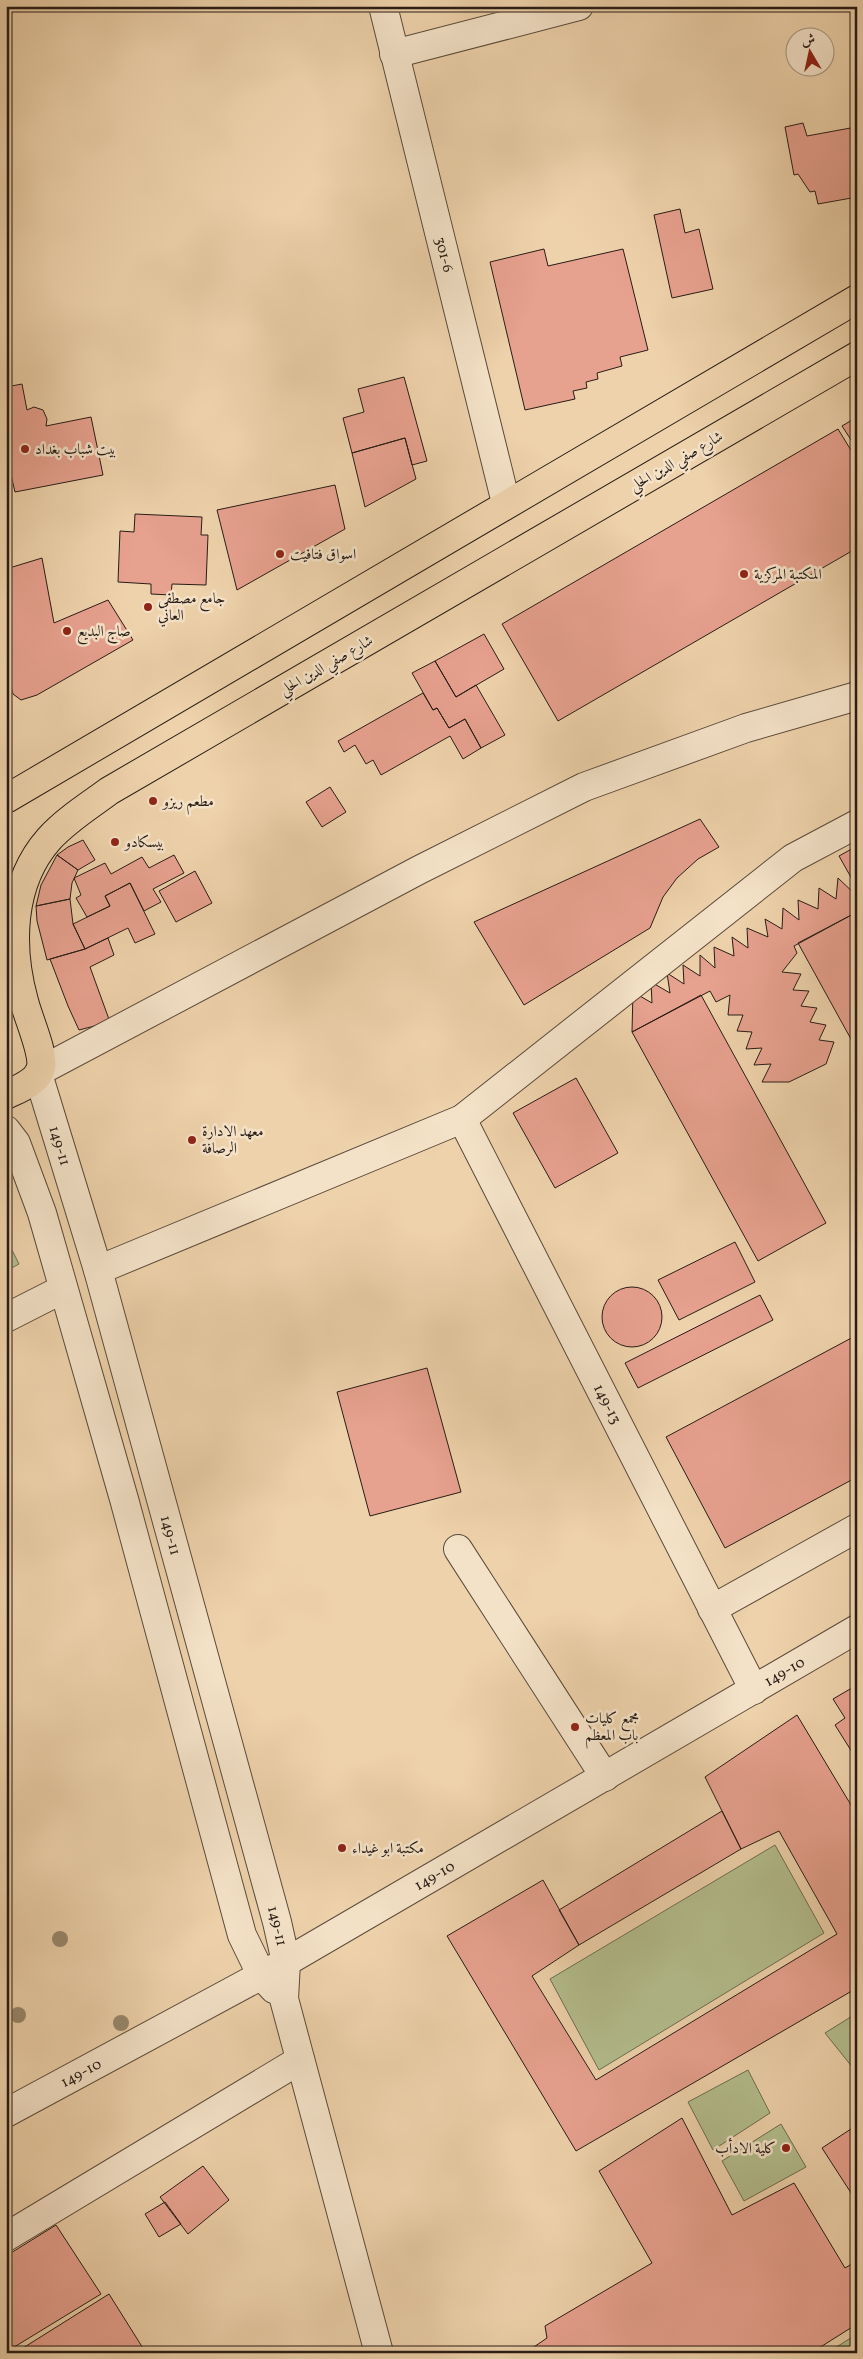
<svg xmlns="http://www.w3.org/2000/svg" width="863" height="2359" viewBox="0 0 863 2359" font-family="Vollkorn,Amiri,serif">
	<rect width="100%" height="100%" fill="#eed2ab"/>
	<filter id="stains"><feTurbulence type="fractalNoise" baseFrequency=".004" numOctaves="4"/><feColorMatrix values="0 0 0 0 .2 0 0 0 0 .09 0 0 0 0 .02 0 0 0 .5 -.17"/></filter>
	<radialGradient id="worn" r=".72"><stop offset=".6" stop-color="#630" stop-opacity="0"/><stop offset="1" stop-color="#630" stop-opacity=".3"/></radialGradient>
	<!-- green -->
	<path fill="#b3bd8d" stroke="#6e6c52" d="M 6,1238 L 19,1264 L 6,1271 Z
		M 775,1845 L 824,1933 L 599,2070 L 550,1979 Z
		M 857,2013 L 857,2065 L 853,2068 L 825,2033 Z
		M 748,2070 L 770,2113 L 713,2150 L 688,2102 Z
		M 781,2124 L 806,2167 L 744,2201 L 722,2161 Z
		M 857,2334 L 857,2353 L 827,2353 Z"/>
	<!-- building -->
	<path fill="#e7a18f" stroke="#281c16" d="M 803,123 L 807,136 L 856,127 L 857,197 L 818,204 L 815,191 L 810,192 L 798,174 L 794,175 L 785,127 Z
		M 680,209 L 685,233 L 699,229 L 713,289 L 672,298 L 654,215 Z
		M 544,249 L 548,266 L 623,249 L 648,350 L 620,357 L 622,366 L 597,373 L 598,379 L 586,382 L 587,388 L 573,391 L 575,399 L 525,410 L 490,262 Z
		M 404,377 L 427,461 L 412,465 L 405,438 L 352,453 L 343,418 L 364,412 L 358,389 Z
		M 22,384 L 27,410 L 34,407 L 43,410 L 47,419 L 46,426 L 91,417 L 103,475 L 15,492 L 6,453 L 6,387 Z
		M 857,417 L 857,449 L 842,426 Z
		M 838,429 L 857,460 L 857,548 L 558,721 L 502,624 Z
		M 405,438 L 416,479 L 365,507 L 352,453 Z
		M 335,485 L 345,529 L 237,590 L 217,510 Z
		M 135,514 L 202,517 L 201,535 L 208,535 L 206,585 L 172,584 L 171,595 L 151,594 L 151,584 L 118,582 L 120,531 L 134,532 Z
		M 42,558 L 54,623 L 108,600 L 133,640 L 37,695 L 21,700 L 13,694 L 6,665 L 6,569 Z
		M 484,634 L 504,669 L 456,697 L 435,661 Z
		M 435,661 L 456,697 L 476,685 L 505,735 L 481,748 L 465,719 L 449,728 L 437,708 L 433,710 L 412,673 Z
		M 423,693 L 433,710 L 437,708 L 449,728 L 465,719 L 481,748 L 463,759 L 450,736 L 381,775 L 373,760 L 366,764 L 355,745 L 344,752 L 338,741 Z
		M 330,787 L 346,812 L 322,827 L 306,802 Z
		M 700,819 L 719,847 L 698,859 L 677,878 L 663,897 L 650,928 L 524,1005 L 474,922 Z
		M 83,840 L 95,860 L 78,870 L 57,855 L 68,847 Z
		M 857,846 L 857,888 L 839,856 Z
		M 57,855 L 78,870 L 72,883 L 70,899 L 36,906 L 41,885 Z
		M 174,855 L 184,873 L 153,889 L 161,902 L 144,911 L 130,883 L 105,896 L 110,906 L 87,917 L 76,898 L 81,895 L 74,878 L 105,863 L 111,874 L 142,857 L 149,868 Z
		M 195,871 L 212,903 L 176,922 L 159,891 Z
		M 838,878 L 857,896 L 857,912 L 794,946 L 797,953 L 782,972 L 801,974 L 793,990 L 809,991 L 801,1006 L 817,1008 L 810,1022 L 826,1025 L 819,1040 L 834,1042 L 826,1064 L 789,1082 L 762,1082 L 771,1064 L 754,1065 L 762,1048 L 746,1049 L 752,1032 L 737,1031 L 743,1015 L 728,1015 L 730,995 L 716,1002 L 710,991 L 632,1032 L 633,992 L 652,1003 L 651,982 L 670,993 L 667,973 L 684,984 L 683,965 L 700,976 L 700,955 L 715,968 L 714,947 L 734,956 L 732,937 L 748,948 L 747,928 L 768,937 L 765,919 L 782,929 L 783,908 L 799,920 L 798,900 L 818,909 L 819,888 L 836,899 Z
		M 130,883 L 155,934 L 135,943 L 128,928 L 85,949 L 73,924 L 110,906 L 105,896 Z
		M 70,899 L 73,924 L 85,949 L 47,960 L 37,921 L 36,906 Z
		M 857,912 L 857,1050 L 798,943 Z
		M 108,938 L 114,955 L 90,967 L 110,1022 L 79,1030 L 68,1006 L 50,959 L 85,949 Z
		M 701,995 L 826,1223 L 758,1261 L 632,1032 Z
		M 576,1078 L 618,1153 L 555,1188 L 513,1113 Z
		M 735,1242 L 755,1282 L 679,1320 L 658,1280 Z
		M602 1317a30 30 0 1 1 60 0a30 30 0 1 1-60 0Z
		M 760,1295 L 773,1320 L 638,1388 L 625,1363 Z
		M 857,1335 L 857,1477 L 725,1548 L 666,1437 Z
		M 427,1368 L 461,1492 L 370,1516 L 337,1392 Z
		M 857,1685 L 857,1760 L 835,1725 L 845,1718 L 833,1699 Z
		M 797,1715 L 857,1815 L 857,1988 L 576,2151 L 447,1936 L 543,1880 L 579,1945 L 532,1976 L 596,2080 L 837,1934 L 779,1831 L 741,1849 L 705,1777 Z
		M 722,1811 L 741,1849 L 579,1945 L 559,1910 Z
		M 682,2118 L 732,2215 L 794,2183 L 845,2268 L 857,2261 L 857,2324 L 811,2353 L 525,2353 L 547,2338 L 545,2326 L 652,2263 L 599,2171 Z
		M 857,2125 L 857,2194 L 853,2196 L 822,2148 Z
		M 203,2166 L 229,2200 L 188,2234 L 160,2197 Z
		M 165,2202 L 181,2224 L 159,2237 L 145,2214 Z
		M 56,2225 L 101,2294 L 6,2352 L 6,2256 Z
		M 109,2294 L 146,2353 L 15,2353 Z"/>
	<g fill="none" stroke-linecap="round" stroke-linejoin="round">
		<defs>
			<g id="minor">
				<path id="s1" d="M 383,6 L 506,503"/>
				<path d="M 394,54 L 579,6"/>
				<path d="M 40,1071 L 419,870 L 584,787 L 746,728 L 857,696"/>
				<path id="s2" d="M 38,1074 L 98,1270 L 277,1922 L 286,1962 L 284,1999 L 379,2353"/>
				<path id="s3" d="M 462,1119 L 754,1690"/>
				<path d="M 6,1130 L 16,1143 L 42,1213 L 124,1499 L 242,1935 L 262,1976 L 274,1989"/>
				<path d="M 98,1270 L 462,1119 L 793,858 L 857,824"/>
				<path d="M 6,1318 L 63,1289"/>
				<path d="M 458,1549 L 605,1777"/>
				<path d="M 712,1609 L 857,1528"/>
				<path id="s4" d="M 6,2113 L 286,1962 L 857,1629"/>
				<path d="M 6,2237 L 300,2060"/>
			</g>
			<path id="major" d="M 6,799 L 857,299
				M 6,1095 C 18,1089 38,1082 41,1068 C 44,1052 28,1018 24,1001 C 9,947 10,883 49,839 C 66,820 89,806 109,791 L 857,356"/>
		</defs>
		<!-- minor casing -->
		<use href="#minor" stroke="#5a4a3b" stroke-width="30"/>
		<!-- major casing -->
		<use href="#major" stroke="#281c16" stroke-width="30"/>
		<!-- minor -->
		<use href="#minor" stroke="#f4e2c8" stroke-width="28"/>
		<!-- major -->
		<use href="#major" stroke="#eed2ab" stroke-width="28"/>
	</g>
	<!-- trees -->
	<g fill="#98886d">
		<circle cx="60" cy="1939" r="8"/>
		<circle cx="18" cy="2015" r="8"/>
		<circle cx="121" cy="2023" r="8"/>
	</g>
	<!-- markers -->
	<g fill="#8f2418" stroke="#f4e2c8" stroke-width="2">
		<circle cx="25" cy="449" r="5"/>
		<circle cx="280" cy="554" r="5"/>
		<circle cx="744" cy="574" r="5"/>
		<circle cx="148" cy="607" r="5"/>
		<circle cx="67" cy="631" r="5"/>
		<circle cx="153" cy="801" r="5"/>
		<circle cx="115" cy="842" r="5"/>
		<circle cx="192" cy="1140" r="5"/>
		<circle cx="575" cy="1727" r="5"/>
		<circle cx="342" cy="1848" r="5"/>
		<circle cx="786" cy="2148" r="5"/>
	</g>
	<g text-anchor="middle" stroke-width="5" stroke-linejoin="round" paint-order="stroke">
		<!-- street labels -->
		<g font-size="15" fill="#281c16" stroke="#f4e2c8">
			<text dy="5" stroke="none"><textPath href="#s1" startOffset="256">301-6</textPath></text>
			<text transform="translate(676 461) rotate(-30)" y="5">شارع صفي الدين الحلي</text>
			<text transform="translate(326 665) rotate(-30)" y="5">شارع صفي الدين الحلي</text>
			<text dy="5" stroke="none"><textPath href="#s2" startOffset="75">149-11</textPath></text>
			<text dy="5" stroke="none"><textPath href="#s3" startOffset="320">149-13</textPath></text>
			<text dy="5" stroke="none"><textPath href="#s2" startOffset="480">149-11</textPath></text>
			<text dy="5" stroke="none"><textPath href="#s4" startOffset="895">149-10</textPath></text>
			<text dy="5" stroke="none"><textPath href="#s4" startOffset="490">149-10</textPath></text>
			<text dy="5" stroke="none"><textPath href="#s2" startOffset="885">149-11</textPath></text>
			<text dy="5" stroke="none"><textPath href="#s4" startOffset="85">149-10</textPath></text>
		</g>
		<!-- poi labels -->
		<g font-size="15" fill="#281c16" stroke="#f4e2c8" text-anchor="start">
			<text x="35" y="454">بيت شباب بغداد</text>
			<text x="290" y="559">اسواق فتافيت</text>
			<text x="754" y="579">المكتبة المركزية</text>
			<text x="158" y="603">جامع مصطفى<tspan x="158" dy="17">العاني</tspan></text>
			<text x="77" y="636">صاج البديع</text>
			<text x="163" y="806">مطعم ريزو</text>
			<text x="125" y="847">بيسكادو</text>
			<text x="202" y="1136">معهد الادارة<tspan x="202" dy="17">الرصافة</tspan></text>
			<text x="585" y="1723">مجمع كليات<tspan x="585" dy="17">باب المعظم</tspan></text>
			<text x="352" y="1853">مكتبة ابو غيداء</text>
			<text x="776" y="2153" text-anchor="end">كلية الادأب</text>
		</g>
	</g>
	<!-- margin -->
	<rect width="863" height="2359" fill="none" stroke="#eed2ab" stroke-width="25"/>
	<rect x="8" y="8" width="848" height="2344" fill="none" stroke="#281c16" stroke-width="2.5"/>
	<rect x="12" y="12" width="838" height="2334" fill="none" stroke="#281c16"/>
	<!-- north arrow -->
	<g transform="translate(810 52) rotate(351)"><circle r="24" fill="#f4e2c8" stroke="#a29381"/>
	<path d="M0-4L9 19L0 12L-9 19Z" fill="#8f2418"/>
	<text y="-8" font-size="14" font-weight="bold" text-anchor="middle" fill="#281c16">ش</text>
	</g>
	<rect width="100%" height="100%" filter="url(#stains)"/>
	<rect width="100%" height="100%" fill="url(#worn)"/>
</svg>
